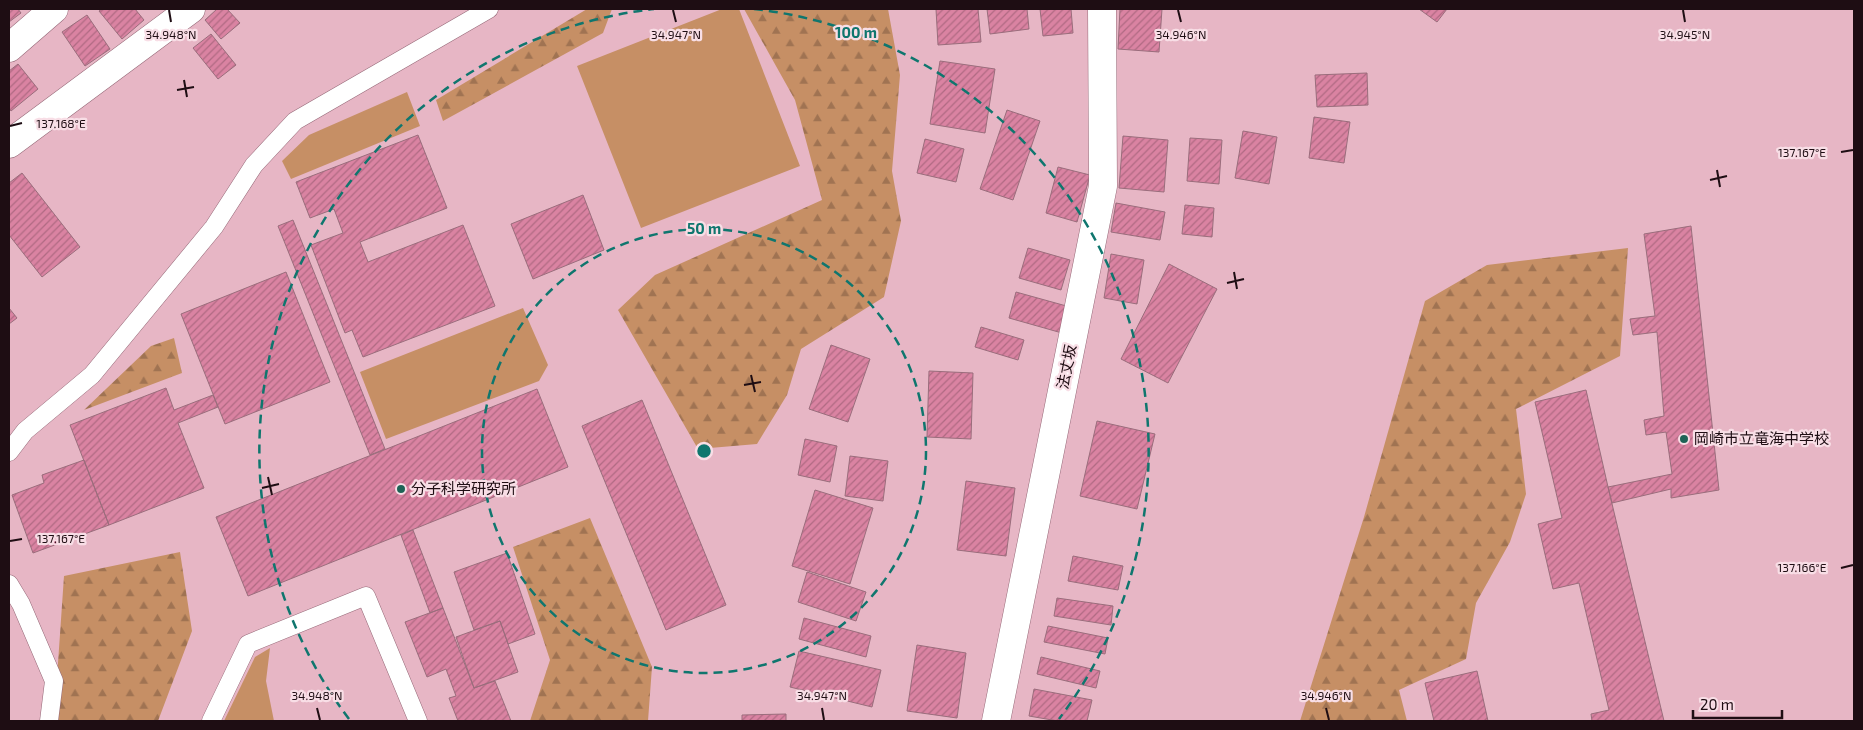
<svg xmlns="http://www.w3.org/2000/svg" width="1863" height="730" viewBox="0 0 1863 730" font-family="'Exo 2','Noto Sans JP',sans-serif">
	<defs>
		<pattern id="forest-firs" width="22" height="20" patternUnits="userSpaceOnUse" patternTransform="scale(1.25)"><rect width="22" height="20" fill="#c68f65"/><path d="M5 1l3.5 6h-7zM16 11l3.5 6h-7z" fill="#a07352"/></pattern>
		<pattern id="building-hatch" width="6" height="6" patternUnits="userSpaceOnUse" patternTransform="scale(1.25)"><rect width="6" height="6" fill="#da83a2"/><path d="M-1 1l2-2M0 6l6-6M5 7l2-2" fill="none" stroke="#b06a83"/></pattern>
	</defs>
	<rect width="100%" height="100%" fill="#e7b6c5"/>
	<!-- green -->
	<path fill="#c68f65" d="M 722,9 L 739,9 L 800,166 L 641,228 L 577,66 Z
		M 407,92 L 420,126 L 291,179 L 282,161 L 309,135 Z
		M 523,308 L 548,365 L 539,381 L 386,439 L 360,372 Z
		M 270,648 L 266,681 L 274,721 L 224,721 L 255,657 Z"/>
	<!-- forest -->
	<path fill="url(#forest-firs)" d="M 587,9 L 612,9 L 603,33 L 443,121 L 436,100 Z
		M 744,9 L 888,9 L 900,75 L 892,171 L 901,221 L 884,297 L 801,349 L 787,395 L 757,444 L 698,449 L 618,310 L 655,275 L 822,200 L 795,100 Z
		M 1628,248 L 1620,356 L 1516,409 L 1526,494 L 1510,542 L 1476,603 L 1466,659 L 1399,690 L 1407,721 L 1300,721 L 1364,517 L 1425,301 L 1487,265 Z
		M 174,338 L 182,373 L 84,410 L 151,346 Z
		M 590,518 L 652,667 L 648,721 L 530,721 L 550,660 L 513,547 Z
		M 180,552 L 192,631 L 158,721 L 54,721 L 64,576 Z"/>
	<!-- building -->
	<path fill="url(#building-hatch)" stroke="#9a6d7c" d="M 9,9 L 18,9 L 21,13 L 9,22 Z
		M 102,9 L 135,9 L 144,20 L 122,39 L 99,11 Z
		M 217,9 L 227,9 L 240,23 L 221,39 L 205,20 Z
		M 936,9 L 978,9 L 981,42 L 938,45 Z
		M 987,9 L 1027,9 L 1029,29 L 990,34 Z
		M 1040,9 L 1071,9 L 1073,33 L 1043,36 Z
		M 1120,9 L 1162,9 L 1159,52 L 1118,49 Z
		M 1419,9 L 1447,9 L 1437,22 Z
		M 87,15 L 110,49 L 85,66 L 62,32 Z
		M 211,34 L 236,65 L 218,79 L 193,48 Z
		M 940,61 L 995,69 L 985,133 L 930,124 Z
		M 18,64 L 38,89 L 11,111 L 9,108 L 9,71 Z
		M 1367,73 L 1368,105 L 1317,107 L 1315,75 Z
		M 1007,110 L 1040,121 L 1013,200 L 980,189 Z
		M 1314,117 L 1350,122 L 1344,163 L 1309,158 Z
		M 1243,131 L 1277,137 L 1269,184 L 1235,178 Z
		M 418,135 L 447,208 L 360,242 L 368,262 L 463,225 L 495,306 L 363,357 L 352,330 L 345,333 L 311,245 L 343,233 L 334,209 L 310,218 L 296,182 Z
		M 1123,136 L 1168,140 L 1164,192 L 1119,188 Z
		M 1190,138 L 1222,140 L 1219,184 L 1187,181 Z
		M 925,139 L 964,149 L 956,182 L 917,173 Z
		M 1058,167 L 1090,175 L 1077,222 L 1046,213 Z
		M 22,173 L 80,247 L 42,277 L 9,235 L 9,183 Z
		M 583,195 L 604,250 L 533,279 L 511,224 Z
		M 1116,203 L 1165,212 L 1160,240 L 1111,232 Z
		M 1185,205 L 1214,208 L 1212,237 L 1182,234 Z
		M 293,220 L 385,449 L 370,455 L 278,226 Z
		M 1691,226 L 1719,490 L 1671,498 L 1671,489 L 1612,503 L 1608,487 L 1672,474 L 1666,432 L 1646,435 L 1644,420 L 1664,416 L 1657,332 L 1633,335 L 1630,319 L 1655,316 L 1644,234 Z
		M 1028,248 L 1070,260 L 1061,290 L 1019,278 Z
		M 1111,254 L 1144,260 L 1137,304 L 1104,298 Z
		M 1169,264 L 1217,289 L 1168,383 L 1121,359 Z
		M 286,272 L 330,382 L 225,424 L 181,314 Z
		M 1016,292 L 1070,307 L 1062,333 L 1009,318 Z
		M 9,308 L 17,318 L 9,324 Z
		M 981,327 L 1024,340 L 1018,360 L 975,347 Z
		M 831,345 L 870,359 L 848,422 L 809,409 Z
		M 929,371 L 973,373 L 971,439 L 927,437 Z
		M 166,388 L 174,410 L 213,395 L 218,407 L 178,423 L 204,488 L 109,525 L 70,425 Z
		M 537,389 L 568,467 L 248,596 L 216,517 Z
		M 1586,390 L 1608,487 L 1664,721 L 1592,721 L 1591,714 L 1609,710 L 1579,583 L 1553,589 L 1538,524 L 1562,518 L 1535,402 Z
		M 642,400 L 726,605 L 666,630 L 582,426 Z
		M 1097,421 L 1155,434 L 1137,509 L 1080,496 Z
		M 805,439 L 837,446 L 830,482 L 798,475 Z
		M 850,456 L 888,461 L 883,501 L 845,496 Z
		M 84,460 L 109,525 L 33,553 L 12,495 L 44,483 L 42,475 Z
		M 966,481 L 1015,488 L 1006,556 L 957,550 Z
		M 815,490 L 873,508 L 850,584 L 792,566 Z
		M 413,530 L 443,608 L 430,613 L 401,535 Z
		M 507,553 L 535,634 L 508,644 L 500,621 L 474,630 L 454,572 Z
		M 1073,556 L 1123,566 L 1118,590 L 1068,581 Z
		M 807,572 L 866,592 L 856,621 L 798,602 Z
		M 1057,598 L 1113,606 L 1111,625 L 1054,616 Z
		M 443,608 L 474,688 L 495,681 L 511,721 L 458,721 L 449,698 L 456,696 L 446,669 L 427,677 L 405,622 Z
		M 804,618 L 871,636 L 866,657 L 799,639 Z
		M 500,621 L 518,672 L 474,688 L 456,637 Z
		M 1048,626 L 1108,638 L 1105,654 L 1044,642 Z
		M 917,645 L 966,653 L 957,718 L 907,711 Z
		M 799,651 L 881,670 L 872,707 L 790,687 Z
		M 1041,657 L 1100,671 L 1096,688 L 1037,674 Z
		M 1477,671 L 1488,721 L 1434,721 L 1425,683 Z
		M 1034,689 L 1092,700 L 1087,721 L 1058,721 L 1029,716 Z
		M 786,714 L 786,721 L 742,721 L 742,715 Z"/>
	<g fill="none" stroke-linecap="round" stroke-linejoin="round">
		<defs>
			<path id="lane" d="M 9,452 L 25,431 L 92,375 L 214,227 L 254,165 L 295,121 L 489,9
				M 9,584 L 21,604 L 54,681 L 49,721
				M 211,721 L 248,644 L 366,596 L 418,721"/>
			<path id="street" d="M 9,48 L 54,9
				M 9,144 L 191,9
				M 996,721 L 1103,186 L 1102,9"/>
		</defs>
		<!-- lane casing -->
		<use href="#lane" stroke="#966978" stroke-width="19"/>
		<!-- street casing -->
		<use href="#street" stroke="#966978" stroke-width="29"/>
		<!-- lane -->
		<use href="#lane" stroke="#fff" stroke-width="18"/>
		<!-- street -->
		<use href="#street" stroke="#fff" stroke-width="28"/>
	</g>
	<!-- ticks -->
	<path fill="none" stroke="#1e0d13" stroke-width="2" d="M 169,10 L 171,22M 673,10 L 676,22M 1178,10 L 1181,22M 1683,10 L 1685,22M 184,80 L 187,97M 177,90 L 194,87M 10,126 L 22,123M 1841,152 L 1853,150M 1717,170 L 1720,187M 1710,180 L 1727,176M 1234,272 L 1237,289M 1227,283 L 1244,279M 751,375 L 755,392M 744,385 L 761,382M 268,477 L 272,495M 262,488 L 279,484M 10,541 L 22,539M 1841,568 L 1853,565M 317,708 L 320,720M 822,708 L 824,720M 1326,708 L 1329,720"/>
	<!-- distance rings -->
	<g fill="none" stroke="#0f766e" stroke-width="2.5" stroke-dasharray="9 6">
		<circle cx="704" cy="451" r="222"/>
		<path d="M349 719A445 445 0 0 1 654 9M754 9A445 445 0 0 1 1059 719"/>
	</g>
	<!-- markers -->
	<g fill="#1e6356" stroke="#f8dee6" stroke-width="2">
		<circle cx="1684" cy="439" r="5"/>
		<circle cx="401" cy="489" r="5"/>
	</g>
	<g text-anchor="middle" stroke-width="4.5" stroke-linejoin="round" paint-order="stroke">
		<!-- street labels -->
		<g font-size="15" fill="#1e0d13" stroke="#f8dee6">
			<text transform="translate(1067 367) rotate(-79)" y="5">法丈坂</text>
		</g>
		<!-- poi labels -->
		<g font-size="15" fill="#1e0d13" stroke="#f8dee6" text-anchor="start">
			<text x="1694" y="444">岡崎市立竜海中学校</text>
			<text x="411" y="494">分子科学研究所</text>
		</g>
	</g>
	<g font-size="12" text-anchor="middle" fill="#1e0d13" stroke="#f8dee6" stroke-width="4.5" stroke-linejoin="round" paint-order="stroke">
		<text x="171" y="39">34.948°N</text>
		<text x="676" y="39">34.947°N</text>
		<text x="1181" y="39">34.946°N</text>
		<text x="1685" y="39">34.945°N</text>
		<text x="61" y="128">137.168°E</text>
		<text x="1802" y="157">137.167°E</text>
		<text x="61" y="543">137.167°E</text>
		<text x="1802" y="572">137.166°E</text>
		<text x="317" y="700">34.948°N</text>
		<text x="822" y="700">34.947°N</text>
		<text x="1326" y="700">34.946°N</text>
	</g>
	<circle cx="704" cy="451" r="8" fill="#0f766e" stroke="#f8dee6" stroke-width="2.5"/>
	<g font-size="15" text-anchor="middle" font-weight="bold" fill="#0f766e" stroke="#f8dee6" stroke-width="4.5" stroke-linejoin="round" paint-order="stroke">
		<text x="856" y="38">100 m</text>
		<text x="704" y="234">50 m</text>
	</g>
	<!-- border -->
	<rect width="1863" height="730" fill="none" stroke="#1e0d13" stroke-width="20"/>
	<!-- scale -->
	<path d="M1693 710v8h89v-8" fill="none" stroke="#1e0d13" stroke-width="2.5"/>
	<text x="1700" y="710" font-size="15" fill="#1e0d13" stroke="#f8dee6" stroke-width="4" paint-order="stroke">20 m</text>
</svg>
